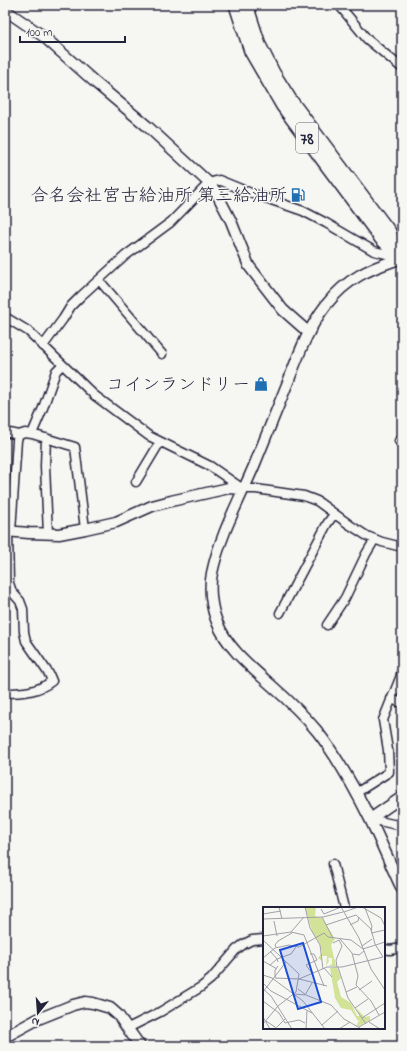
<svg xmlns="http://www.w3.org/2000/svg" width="407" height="1051" viewBox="0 0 407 1051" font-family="'Indie Flower','Klee One',sans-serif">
	<rect width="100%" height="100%" fill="#f6f6f2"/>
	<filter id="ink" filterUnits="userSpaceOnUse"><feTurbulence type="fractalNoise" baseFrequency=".025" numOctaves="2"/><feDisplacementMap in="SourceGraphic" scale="8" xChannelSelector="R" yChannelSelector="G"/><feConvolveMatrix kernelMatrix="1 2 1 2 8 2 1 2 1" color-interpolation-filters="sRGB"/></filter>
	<g filter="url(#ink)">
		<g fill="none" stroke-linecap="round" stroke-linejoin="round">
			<defs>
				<path id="minor" d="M 339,5 L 367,39 L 402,68
					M 99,280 L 162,354
					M 5,317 L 28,331 L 94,395 L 149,436 L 210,466 L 243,489 L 256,489 L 304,496 L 317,501 L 350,525 L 367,536 L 382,542 L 402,547
					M 43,346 L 63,319 L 71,306 L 81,296 L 125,256 L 171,222 L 209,183 L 219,180 L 251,193 L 303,211 L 326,223 L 374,251 L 399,257
					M 5,432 L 19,435 L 25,433 L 32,434 L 75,447 L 85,529
					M 32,434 L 43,408 L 56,371 L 62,365
					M 46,438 L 45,466 L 48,534
					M 399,441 L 402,445
					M 136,482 L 160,442
					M 11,532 L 17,440 L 19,435
					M 280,613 L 327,524 L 334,514
					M 327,625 L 345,598 L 366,554 L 375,539
					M 5,693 C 22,693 38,692 52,681 L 49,674 L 26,641 L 24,632 L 23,609 L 20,601 L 12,592 L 9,583 L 8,532
					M 391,699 L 402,703
					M 356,793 L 389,772 L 388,750 L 383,720 L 400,678 L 402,670
					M 370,819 L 402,826
					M 333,864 L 344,908
					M 384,949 L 390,950 L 402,948
					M 128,1028 L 160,1012 L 201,987 L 211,979 L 236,950 L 244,944 L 252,940 L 264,939"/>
				<path id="tertiary" d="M 5,10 L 43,36 L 97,84 L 147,126 L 209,183 L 216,192 L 231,221 L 249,266 L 283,310 L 308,332
					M 402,258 C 369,269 348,277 326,305 C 309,327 300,351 290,377 C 278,406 266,436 254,466 C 239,501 220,535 212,573 C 209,588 211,607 217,622 C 227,648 251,667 271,685 C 287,699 303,714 317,731 C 338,758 355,789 370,819 C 381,842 391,866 402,889
					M 5,531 L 29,533 L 59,534 L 85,529 L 116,522 L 152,506 L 171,501 L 229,488 L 243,489
					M 370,819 L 402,797
					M 5,1037 L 38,1019 L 73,1005 L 85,1002 L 93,1003 L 110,1008 L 118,1015 L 140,1046"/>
				<path id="primary" d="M 236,5 L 251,51 L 283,106 L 381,238 L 402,258
					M 246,5 L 259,45 L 273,73 L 290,100 L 389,232 L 397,249"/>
			</defs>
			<!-- minor casing -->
			<use href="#minor" stroke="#22223b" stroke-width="11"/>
			<!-- tertiary casing -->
			<use href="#tertiary" stroke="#22223b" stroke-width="13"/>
			<!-- primary casing -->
			<use href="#primary" stroke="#22223b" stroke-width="16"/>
			<!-- minor -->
			<use href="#minor" stroke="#f6f6f2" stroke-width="8"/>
			<!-- tertiary -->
			<use href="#tertiary" stroke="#f6f6f2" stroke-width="10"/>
			<!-- primary -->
			<use href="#primary" stroke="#f6f6f2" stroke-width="13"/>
		</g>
	</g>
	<!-- icons -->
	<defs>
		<symbol id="fuel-bare" viewBox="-9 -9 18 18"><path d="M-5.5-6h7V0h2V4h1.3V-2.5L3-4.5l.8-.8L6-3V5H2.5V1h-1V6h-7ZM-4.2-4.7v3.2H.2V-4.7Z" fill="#1f6fb2" stroke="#f6f6f2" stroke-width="2.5" paint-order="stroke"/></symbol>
		<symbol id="shop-bare" viewBox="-9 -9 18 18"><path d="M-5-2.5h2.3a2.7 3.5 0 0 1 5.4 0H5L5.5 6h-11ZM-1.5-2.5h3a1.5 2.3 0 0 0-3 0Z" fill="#1f6fb2" stroke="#f6f6f2" stroke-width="2.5" paint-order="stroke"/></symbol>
	</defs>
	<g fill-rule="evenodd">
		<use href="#fuel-bare" x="288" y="185" width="20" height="20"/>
		<use href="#shop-bare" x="251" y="374" width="20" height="20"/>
	</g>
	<g text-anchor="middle" stroke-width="3" stroke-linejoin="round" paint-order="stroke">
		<!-- shield labels -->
		<rect fill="#f6f6f2" stroke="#626272" stroke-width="1" x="296" y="123" width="22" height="30" rx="3"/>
		<g font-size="17" font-weight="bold" fill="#22223b">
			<text x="307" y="144">78</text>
		</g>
		<!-- poi labels -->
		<g font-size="18" fill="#22223b" stroke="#f6f6f2" text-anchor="end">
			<text x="287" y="201">合名会社宮古給油所 第三給油所</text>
			<text x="250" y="390">コインランドリー</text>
		</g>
	</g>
	<!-- overview -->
	<g transform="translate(263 907)">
		<rect width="122" height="122" fill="#f6f6f2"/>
		<path d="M 42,0 L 53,0 L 52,9 L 59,11 L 72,32 L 68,38 L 73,59 L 66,59 L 69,57 L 69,51 L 65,51 L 66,54 L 63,59 L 64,49 L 58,49 L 59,54 L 55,51 L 59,46 L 57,37 L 49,24 ZM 74,60 L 78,71 L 74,75 L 78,90 L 88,96 L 94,109 L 97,109 L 93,101 L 102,110 L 107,109 L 107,113 L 96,119 L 93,119 L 97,112 L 95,114 L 88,103 L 78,101 L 72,91 L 67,61 Z" fill="#d2e296"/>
		<path fill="none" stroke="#a1a1a9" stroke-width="1" d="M 16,0 L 19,12M 42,0 L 47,21 L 57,38 L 60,62M 78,0 L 96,31 L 108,62 L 122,83M 99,0 L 118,11 L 122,19M 102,1 L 109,19 L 108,24M 58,2 L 61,7 L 78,0M 81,5 L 95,0M 0,7 L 18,4M 93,8 L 108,22 L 112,37M 59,10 L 70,31M 0,12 L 60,10 L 80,5M 11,14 L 14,29M 63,18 L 93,8M 87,18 L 95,14 L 96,10M 28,25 L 41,28 L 61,79M 108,26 L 122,23M 0,29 L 28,25 L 41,10M 77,32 L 89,46 L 95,69 L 93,78 L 108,94 L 116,108M 0,33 L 36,67 L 33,85 L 15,99 L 0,117M 70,36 L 76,33 L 79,39 L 73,53 L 74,60M 112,37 L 120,50M 99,39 L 109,32M 13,40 L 12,38 L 15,34 L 29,26M 100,42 L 122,35M 7,44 L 14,52 L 28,47 L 33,40M 47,47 L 51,47 L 54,53 L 43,58 L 48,65M 90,47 L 96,48 L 101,44M 0,51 L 12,41 L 26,38 L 36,40 L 61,26 L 65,30 L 88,33 L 100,42M 0,54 L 14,62M 7,58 L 14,52 L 15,55M 15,59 L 12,63 L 12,71 L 36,72 L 64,79M 75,60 L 85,91 L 103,117M 61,61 L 69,70M 0,68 L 9,71 L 40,94 L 62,122M 36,72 L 64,60 L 79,60 L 120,50M 0,76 L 8,84 L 49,106M 0,82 L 8,89 L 29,122M 35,82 L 43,88 L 68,98 L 81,112 L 97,121M 96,83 L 109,74M 0,85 L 23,55M 83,85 L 94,80M 32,87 L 42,88 L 49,76M 0,94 L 16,106 L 22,116 L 36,113 L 42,116M 92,101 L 105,92M 0,110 L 7,122M 99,111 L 122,96M 3,114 L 15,122M 106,115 L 117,122M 59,118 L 75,104M 14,120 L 23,111M 96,120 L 122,105M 43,122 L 44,104M 76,122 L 87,115"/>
		<path fill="#1d4ed8" fill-opacity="0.15" stroke="#1d4ed8" stroke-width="2" d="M 40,36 L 58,95 L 35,102 L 17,43 Z"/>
		<rect width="122" height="122" fill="none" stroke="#22223b" stroke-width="2"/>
	</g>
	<!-- margin -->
	<rect width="407" height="1051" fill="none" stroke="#f6f6f2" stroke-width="20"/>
	<rect x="10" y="10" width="387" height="1031" fill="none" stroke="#22223b" stroke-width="1.5" filter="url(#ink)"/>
	<!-- north arrow -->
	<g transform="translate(38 1013) rotate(197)" stroke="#f6f6f2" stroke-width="3" paint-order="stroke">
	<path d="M0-3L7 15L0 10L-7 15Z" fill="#22223b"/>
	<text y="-6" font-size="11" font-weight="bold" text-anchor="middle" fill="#22223b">N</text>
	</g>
	<!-- scale -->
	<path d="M20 36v6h105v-6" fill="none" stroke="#22223b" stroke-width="2"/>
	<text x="26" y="36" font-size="12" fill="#22223b" stroke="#f6f6f2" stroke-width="3" paint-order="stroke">100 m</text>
</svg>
